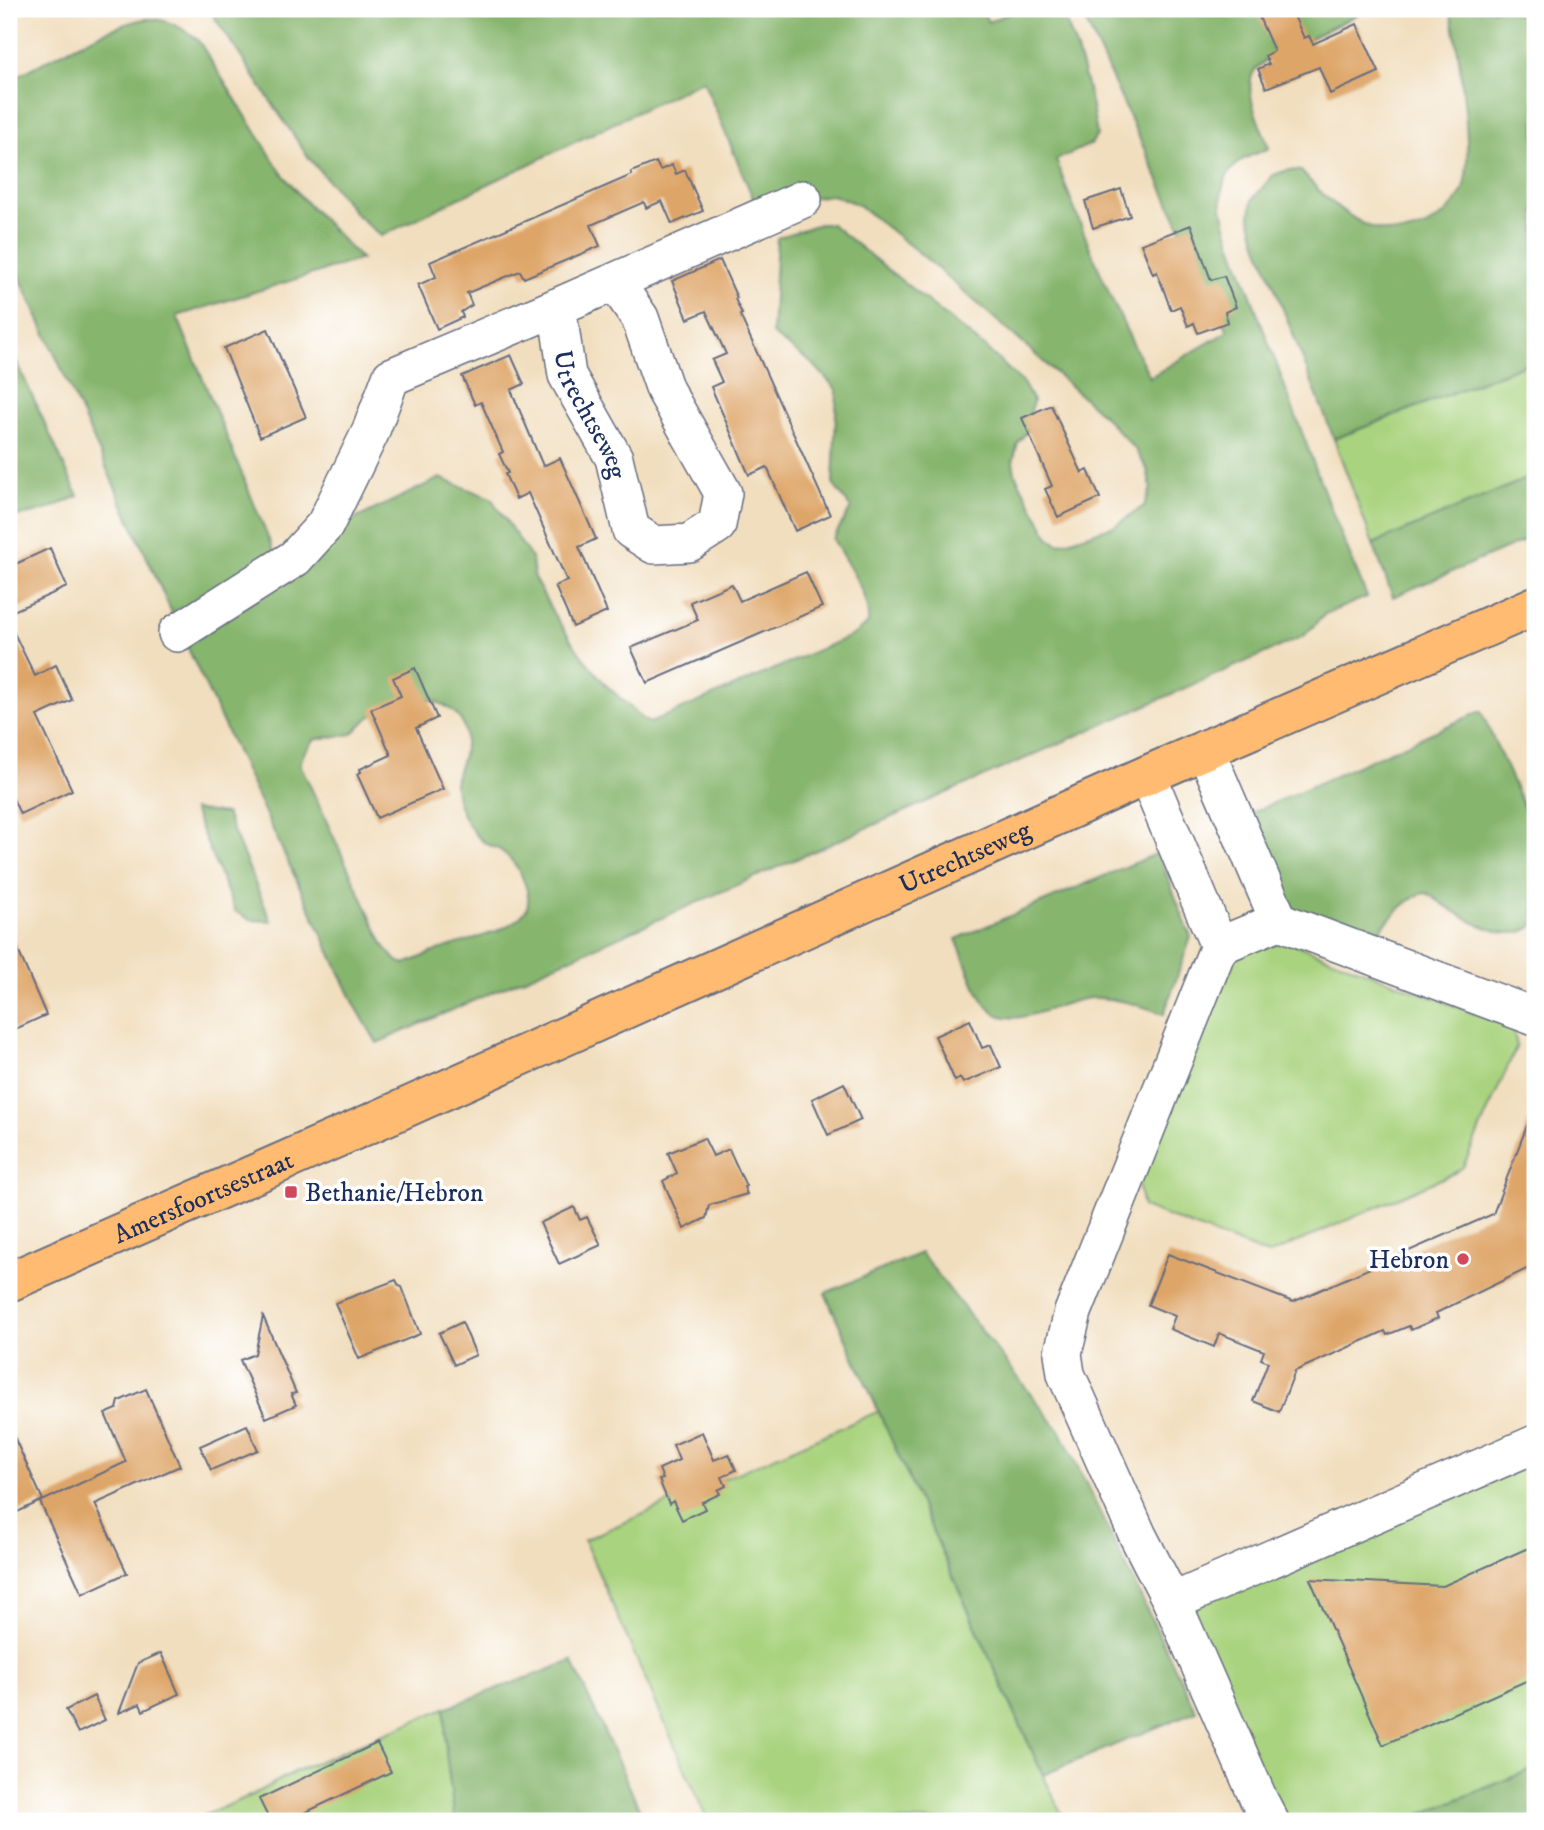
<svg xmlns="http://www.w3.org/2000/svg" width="1544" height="1830" viewBox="0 0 1544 1830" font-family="'IM FELL DW Pica',serif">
	<rect width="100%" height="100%" fill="#fff"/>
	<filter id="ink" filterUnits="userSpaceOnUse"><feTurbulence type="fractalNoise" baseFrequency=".0143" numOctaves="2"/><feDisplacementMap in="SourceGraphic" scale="14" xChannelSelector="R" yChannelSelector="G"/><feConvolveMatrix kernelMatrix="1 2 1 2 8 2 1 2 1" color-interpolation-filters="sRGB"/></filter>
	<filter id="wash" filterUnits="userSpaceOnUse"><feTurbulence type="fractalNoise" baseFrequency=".00686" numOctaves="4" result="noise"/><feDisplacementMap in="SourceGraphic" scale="28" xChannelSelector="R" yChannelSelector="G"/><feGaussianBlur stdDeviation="1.57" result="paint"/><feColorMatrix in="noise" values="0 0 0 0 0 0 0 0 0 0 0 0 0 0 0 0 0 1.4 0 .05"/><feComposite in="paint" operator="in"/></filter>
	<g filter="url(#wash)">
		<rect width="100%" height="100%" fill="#f1debe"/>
		<!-- green -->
		<path fill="#a9d37e" stroke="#62816e" stroke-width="2" d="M 1531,362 L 1535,365 L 1535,475 L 1373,544 L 1334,439 Z
			M 1275,937 L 1513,1028 L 1517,1046 L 1463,1167 L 1454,1173 L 1268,1255 L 1143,1207 L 1137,1178 L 1225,958 Z
			M 879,1411 C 941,1548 1000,1686 1065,1821 L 708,1821 L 584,1540 Z
			M 1535,1459 L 1535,1768 L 1404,1821 L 1281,1821 L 1187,1610 Z
			M 445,1708 L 446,1753 L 455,1821 L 191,1821 L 252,1795 L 296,1771 Z"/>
		<!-- forest -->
		<path fill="#86b56d" stroke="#507266" stroke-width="2" fill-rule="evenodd" d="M 209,9 L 982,9 L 988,22 L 1019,9 L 1060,9 C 1080,50 1090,91 1097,135 L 1091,144 L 1056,160 C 1083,234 1113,308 1150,377 L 1228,331 L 1080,9 L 1369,9 L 1268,59 C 1264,62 1258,66 1255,70 C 1241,89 1262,129 1269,148 C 1260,152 1247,156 1239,162 C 1211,184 1223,218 1232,245 L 1328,502 L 1367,597 L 1325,614 L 1304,636 C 994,770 687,909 377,1043 L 355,1005 L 192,657 L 9,253 L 9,81 C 38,65 124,16 154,19 C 171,21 184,29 198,40 L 281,172 L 302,198 L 361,259 L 177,316 L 276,557 L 440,478 L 491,498 L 532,559 L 534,578 L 553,613 L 581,655 L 606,685 L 644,720 L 650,723 L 853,635 L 868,623 C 870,593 847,565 833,539 L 851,508 L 833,484 L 837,390 L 814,365 L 772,334 L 777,238 L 819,224 L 831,224 L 987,349 L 1023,383 L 1033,401 L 1027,431 L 1018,443 L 1013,462 L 1015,474 L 1049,537 L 1059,544 L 1114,526 L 1144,506 L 1151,488 L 1147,469 L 1135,449 L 1106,418 L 1017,338 L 923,256 L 857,204 L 832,195 L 756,205 L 703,80 L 381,236 L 357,215 L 308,157 ZM 415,698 C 446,700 472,716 464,751 C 462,763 454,776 455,787 C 457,808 469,831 485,843 C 490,846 495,847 500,850 C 512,858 520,871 525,884 C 528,892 530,902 526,910 C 513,932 462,941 439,950 C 428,954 416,960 405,964 L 397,961 L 384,946 L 300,764 L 304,753 L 315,739 L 352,734 L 365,721 L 385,706 Z
			M 1450,9 L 1508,9 L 1535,25 L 1535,365 L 1531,362 L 1334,439 L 1256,240 L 1250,217 L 1252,200 L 1273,175 L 1288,170 L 1301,171 C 1334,209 1385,255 1436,220 C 1447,213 1458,202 1463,189 C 1475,157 1458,45 1450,9 Z
			M 9,345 L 78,496 C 57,506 33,517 9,516 Z
			M 1535,475 L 1535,536 L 1393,597 L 1373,544 Z
			M 1481,711 L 1535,832 L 1535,924 C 1507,951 1451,910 1427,893 C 1409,893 1384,926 1372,939 L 1283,906 L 1242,817 Z
			M 193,810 L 226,814 L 271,921 L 251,920 L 235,911 Z
			M 1158,853 L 1191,937 L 1164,1014 C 1142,1006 1115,997 1091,998 C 1063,999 1016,1031 992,1011 C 976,997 965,959 956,939 Z
			M 921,1253 L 1062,1434 L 1196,1711 L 1043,1775 L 825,1293 Z
			M 572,1661 L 645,1821 L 455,1821 L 446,1753 L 445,1708 Z
			M 1535,1768 L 1535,1821 L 1405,1821 Z"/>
		<g id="blocks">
			<!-- building -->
			<path fill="#dea568" d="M 1271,9 L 1291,9 L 1304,38 L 1309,36 L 1313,44 L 1357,24 L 1379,72 L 1330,94 L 1319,67 L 1266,88 L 1258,69 L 1269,64 L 1265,56 L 1274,51 L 1258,15 Z
				M 656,162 L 660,170 L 672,165 L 676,174 L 685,170 L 703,211 L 672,224 L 662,201 L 646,208 L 644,202 L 591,225 L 600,246 L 524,278 L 520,271 L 467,293 L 472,305 L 461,312 L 463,317 L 437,329 L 418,285 L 436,277 L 430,262 L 632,175 L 631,172 Z
				M 1121,189 L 1130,216 L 1093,228 L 1085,201 Z
				M 1191,225 L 1211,280 L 1224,276 L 1236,307 L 1225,312 L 1228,322 L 1198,333 L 1194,323 L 1188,326 L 1180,306 L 1171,310 L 1157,272 L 1153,274 L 1141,244 Z
				M 720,260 L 737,298 L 735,299 L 742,314 L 740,315 L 830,515 L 795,531 L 767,467 L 749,475 L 711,387 L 722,382 L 712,360 L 726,354 L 706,311 L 688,319 L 672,281 Z
				M 268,329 L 306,417 L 260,437 L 224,348 Z
				M 511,355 L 524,384 L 511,390 L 543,466 L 560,458 L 596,539 L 579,547 L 607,612 L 573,627 L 555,586 L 567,581 L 528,493 L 516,499 L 505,474 L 508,473 L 499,454 L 503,452 L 481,402 L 475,405 L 462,376 Z
				M 1051,405 L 1082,473 L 1088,470 L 1100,498 L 1058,517 L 1045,489 L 1052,486 L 1022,418 Z
				M 50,548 L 67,587 L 9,613 L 9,567 Z
				M 806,572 L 822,607 L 647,683 L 631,648 L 698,620 L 690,602 L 732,584 L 740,601 Z
				M 9,623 L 35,676 L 56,665 L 72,700 L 37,716 L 72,790 L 20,814 L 9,790 Z
				M 415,668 L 437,718 L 416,728 L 443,789 L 377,818 L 357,774 L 361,772 L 360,769 L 391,755 L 371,709 L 401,696 L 393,678 Z
				M 9,929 L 46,1015 L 9,1032 Z
				M 970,1020 L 982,1048 L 991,1045 L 1001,1067 L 963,1083 L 960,1078 L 955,1081 L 935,1036 Z
				M 844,1083 L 861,1120 L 828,1135 L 812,1099 Z
				M 1533,1110 L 1535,1111 L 1535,1265 L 1436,1313 L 1438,1318 L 1411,1330 L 1409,1326 L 1387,1335 L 1385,1331 L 1295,1371 L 1279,1412 L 1253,1401 L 1268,1362 L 1261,1359 L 1264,1351 L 1219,1333 L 1214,1347 L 1170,1329 L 1175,1316 L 1148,1305 L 1168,1254 L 1293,1302 L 1493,1214 Z
				M 704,1138 L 713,1156 L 729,1149 L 746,1186 L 744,1187 L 747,1194 L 709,1205 L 706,1218 L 684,1229 L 663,1181 L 677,1173 L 668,1153 Z
				M 574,1207 L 580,1220 L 587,1217 L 601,1245 L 559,1264 L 540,1223 Z
				M 396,1280 L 399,1286 L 402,1287 L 420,1334 L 359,1359 L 335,1303 Z
				M 263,1316 L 296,1393 L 291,1394 L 296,1405 L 266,1418 L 240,1360 L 255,1354 Z
				M 462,1322 L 476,1355 L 454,1365 L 439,1333 Z
				M 146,1389 L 180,1466 L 95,1504 L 127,1573 L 82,1594 L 40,1502 L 126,1462 L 105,1414 L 117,1409 L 119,1401 Z
				M 247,1425 L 258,1450 L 211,1470 L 200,1446 Z
				M 9,1426 L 43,1500 L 9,1516 Z
				M 702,1432 L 714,1460 L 729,1454 L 736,1470 L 722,1477 L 726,1486 L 718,1490 L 720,1494 L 702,1502 L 705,1509 L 682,1520 L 673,1501 L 669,1504 L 659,1480 L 663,1479 L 659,1469 L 679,1460 L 673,1445 Z
				M 1535,1545 L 1535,1677 L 1383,1745 L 1310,1579 L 1443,1586 Z
				M 161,1653 L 179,1694 L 143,1711 L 140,1704 L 119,1713 L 138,1663 Z
				M 94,1696 L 105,1720 L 78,1733 L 66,1710 Z
				M 377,1743 L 391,1772 L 302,1814 L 306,1821 L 270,1821 L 259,1799 Z"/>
		</g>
	</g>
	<g filter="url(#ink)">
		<use href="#blocks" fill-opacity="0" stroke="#666c80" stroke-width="2"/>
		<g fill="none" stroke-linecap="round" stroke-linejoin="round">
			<defs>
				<g id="minor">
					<path id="s1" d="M 557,307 L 567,375 L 614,458 L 631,530 L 654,545 L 689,543 L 717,525 L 723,493 L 665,390 L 640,318 L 615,282"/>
					<path d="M 177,633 L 295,558 L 325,525 L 370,433 L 391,377 L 557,307 L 803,199"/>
					<path d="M 1205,749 L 1279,921"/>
					<path d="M 1147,775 L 1219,946 L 1073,1312 L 1063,1353 L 1066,1374 L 1138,1536 L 1172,1602 L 1535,1444"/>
					<path d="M 1219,946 L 1279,921 L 1535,1017"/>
					<path d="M 1172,1602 L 1259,1800 L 1270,1821"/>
				</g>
				<g id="major">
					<path id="s2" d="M 9,1282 L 396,1112 L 1147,775 L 1535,606"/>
				</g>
			</defs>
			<!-- minor casing -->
			<use href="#minor" stroke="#666c80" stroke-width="40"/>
			<!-- major casing -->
			<use href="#major" stroke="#666c80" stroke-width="42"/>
			<!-- minor -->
			<use href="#minor" stroke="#fff" stroke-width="37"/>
			<!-- major -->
			<use href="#major" stroke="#ffbb71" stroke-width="38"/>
		</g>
	</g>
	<!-- markers -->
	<g fill="#d1495b" stroke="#fff" stroke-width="2.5">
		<rect x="284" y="1185" width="14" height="14" rx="3.5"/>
		<circle cx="1463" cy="1259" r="7"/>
	</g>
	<g text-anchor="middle" stroke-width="7" stroke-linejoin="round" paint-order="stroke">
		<!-- street labels -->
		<g font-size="26" fill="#1b2f5e" stroke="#fff">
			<text dy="9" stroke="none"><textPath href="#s1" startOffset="114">Utrechtseweg</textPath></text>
			<text dy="9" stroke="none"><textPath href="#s2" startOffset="1046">Utrechtseweg</textPath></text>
			<text dy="9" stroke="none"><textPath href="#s2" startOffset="212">Amersfoortsestraat</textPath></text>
		</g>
		<!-- poi labels -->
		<g font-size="26" fill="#1b2f5e" stroke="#fff" text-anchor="start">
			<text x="305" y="1201">Bethanie/Hebron</text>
			<text x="1449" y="1268" text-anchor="end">Hebron</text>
		</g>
	</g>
	<!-- margin -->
	<rect width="1544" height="1830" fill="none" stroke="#fff" stroke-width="35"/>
</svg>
